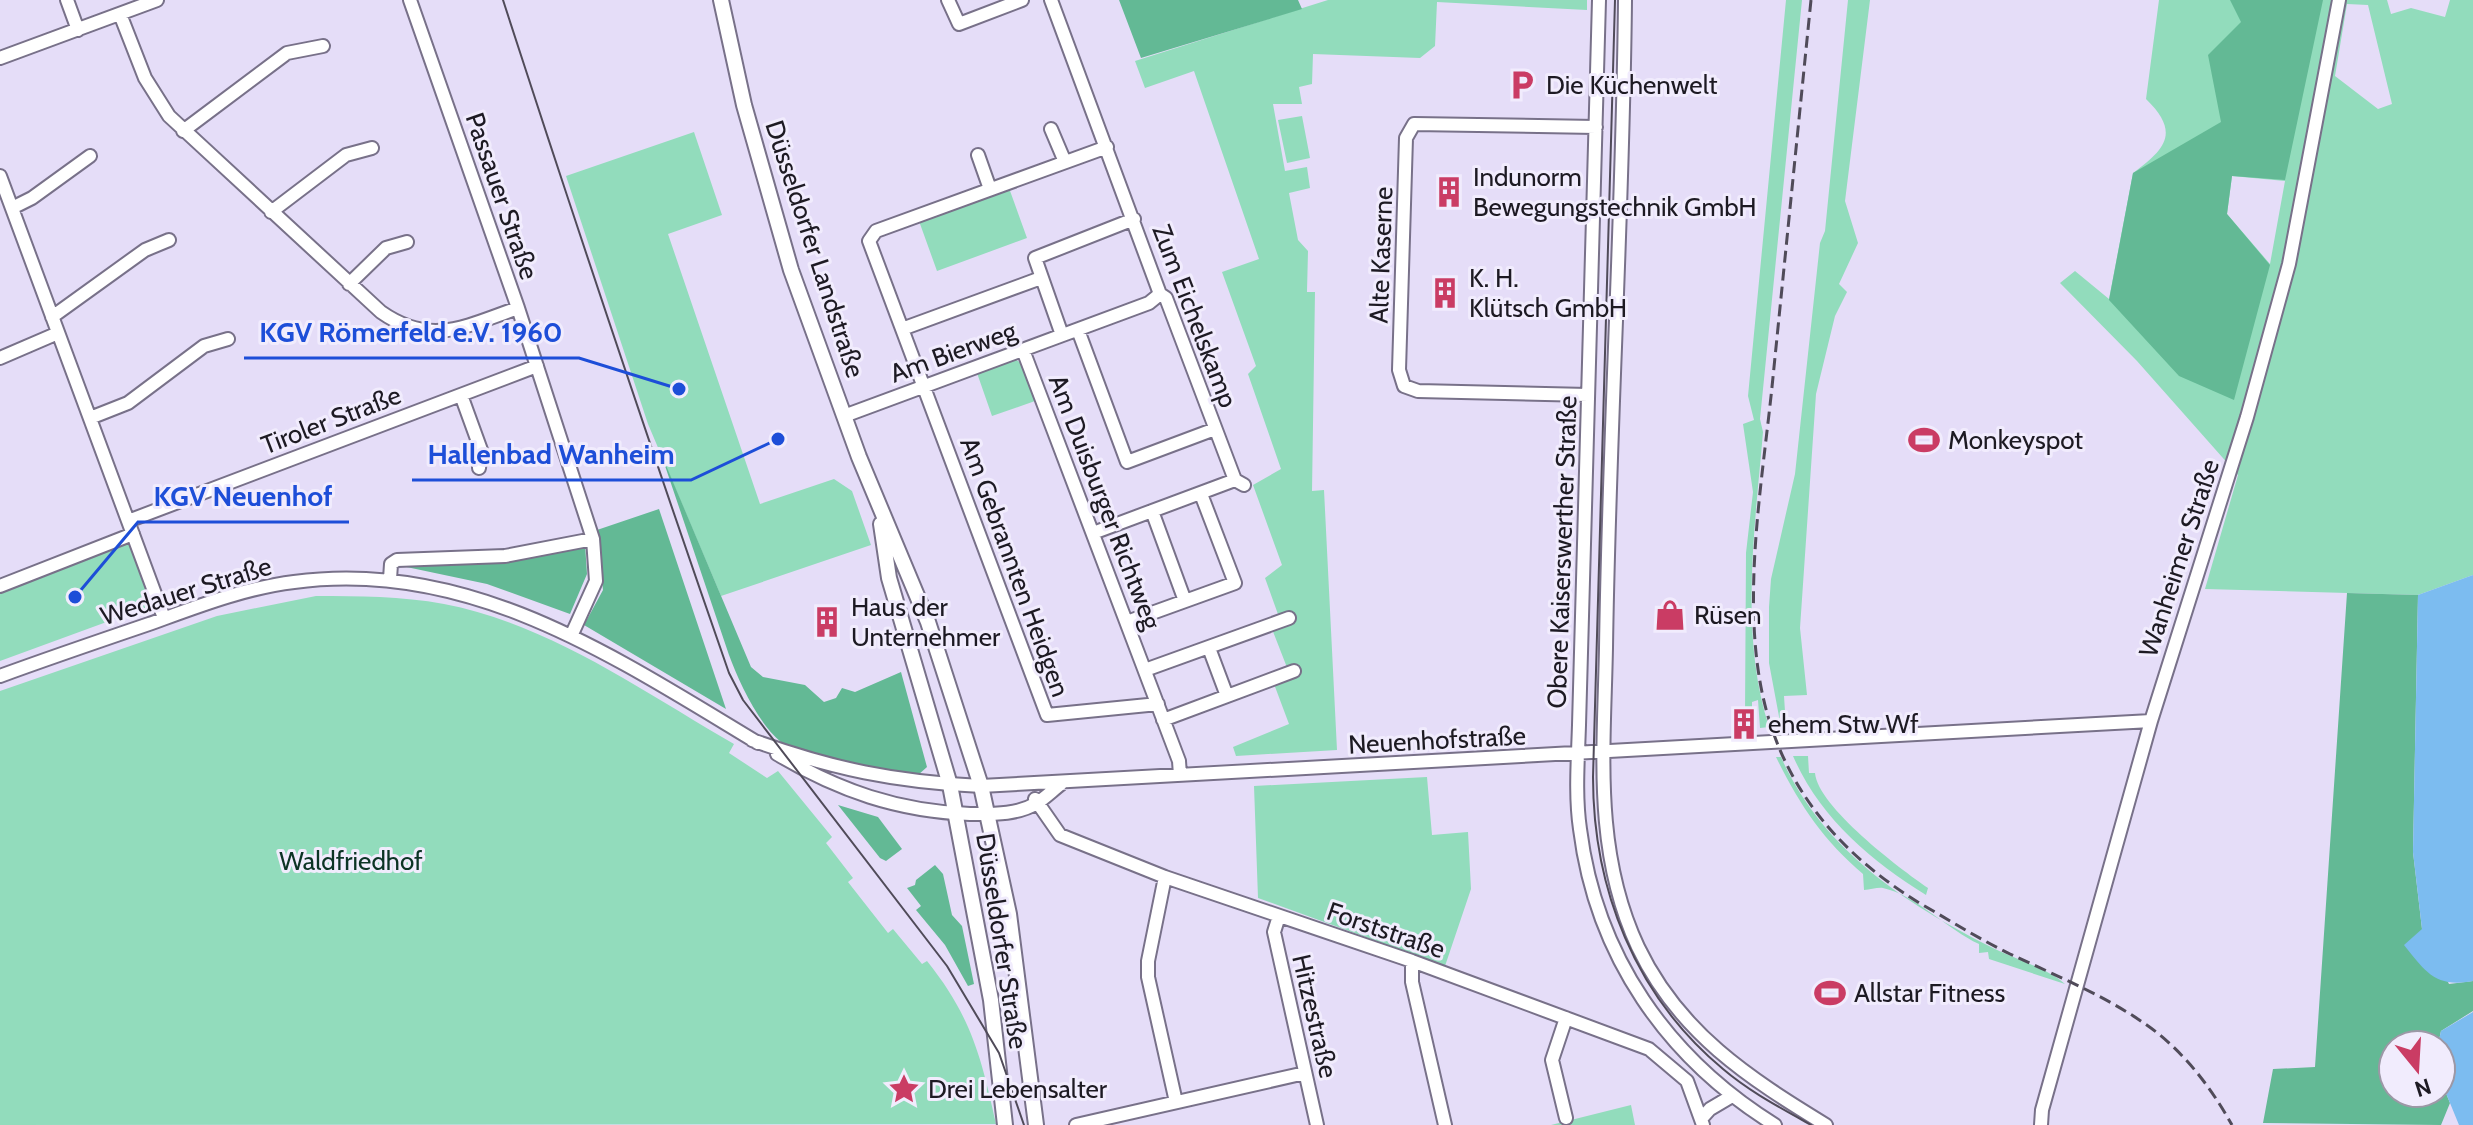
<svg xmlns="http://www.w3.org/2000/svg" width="2473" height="1125" viewBox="0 0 2473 1125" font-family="Cabin,sans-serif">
	<rect width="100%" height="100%" fill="#e5ddf8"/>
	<!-- green -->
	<path fill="#92dcbc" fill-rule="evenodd" d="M 1328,0 L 1587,0 L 1587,10 L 1437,2 L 1435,46 L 1420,58 L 1313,54 L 1312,84 L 1299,87 L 1302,104 L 1273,104 L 1285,171 L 1307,167 L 1310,188 L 1289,193 L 1298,240 L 1308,251 L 1307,292 L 1315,292 L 1312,491 L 1324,490 L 1337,750 L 1236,756 L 1233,747 L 1289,724 L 1274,684 L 1288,670 L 1272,629 L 1279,617 L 1265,578 L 1282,565 L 1253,485 L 1281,469 L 1248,374 L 1256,366 L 1222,272 L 1259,259 L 1194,71 L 1145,88 L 1135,61 Z
		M 1786,0 L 1802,0 L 1760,419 L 1763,432 C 1755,528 1739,634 1769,727 L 1760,728 L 1758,700 L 1752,702 L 1752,712 L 1745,713 L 1746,553 L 1753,492 L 1743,424 L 1754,420 L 1748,396 Z
		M 1848,0 L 1870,0 L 1845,201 L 1858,243 L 1839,284 L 1847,292 L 1835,316 L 1816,394 L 1800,628 L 1807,695 L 1784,696 L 1786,727 L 1781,727 L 1769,663 L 1769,607 L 1771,579 L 1795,474 L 1820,243 L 1825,231 Z
		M 2159,0 L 2387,0 L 2391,14 L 2411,8 L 2445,17 L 2450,0 L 2473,0 L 2473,575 L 2418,595 L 2205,589 L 2238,475 L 2137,361 L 2060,283 L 2075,271 L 2109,299 L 2133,173 C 2165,149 2181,133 2146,99 ZM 2347,4 L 2368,5 L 2392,104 L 2378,109 L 2335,76 ZM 2232,176 L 2285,181 L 2270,264 L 2227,214 Z
		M 1302,116 L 1310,158 L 1287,163 L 1278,120 Z
		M 694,132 L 722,215 L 668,234 L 760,504 L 834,479 L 852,491 L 871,545 L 721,596 L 648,424 L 566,176 Z
		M 1009,188 L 1027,238 L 937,271 L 919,221 Z
		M 1015,359 L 1021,363 L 1035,401 L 992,416 L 977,373 Z
		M 128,541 L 153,605 L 0,661 L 0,590 Z
		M 316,596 C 359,596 401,596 444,604 C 549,624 642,691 734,744 L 729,753 L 767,778 L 778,771 L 832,837 L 826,843 L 853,878 L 848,882 L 888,933 L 893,929 L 922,964 L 927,961 C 971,1016 981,1056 996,1124 L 0,1125 L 0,691 L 217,616 Z
		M 1808,756 L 1809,773 L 1815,773 C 1818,807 1899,868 1928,888 L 1926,895 C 1870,860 1820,818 1793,756 Z
		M 1776,757 L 1781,757 C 1821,848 1904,903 1989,946 C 2012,958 2047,968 2065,984 L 1989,959 L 1988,952 L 1979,953 L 1979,944 C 1948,930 1916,895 1883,888 C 1878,887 1870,890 1864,890 L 1863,874 C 1823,840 1799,804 1776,757 Z
		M 1427,777 L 1432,835 L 1468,832 L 1471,889 L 1445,966 L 1258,898 L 1254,786 Z
		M 1631,1105 L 1635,1125 L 1551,1125 Z"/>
	<!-- forest -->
	<path fill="#63b995" d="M 1119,0 L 1298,0 L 1302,9 L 1141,58 Z
		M 2230,0 L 2323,0 L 2285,180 L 2232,176 L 2227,214 L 2270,265 L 2234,400 L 2179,376 L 2109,300 L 2133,173 L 2221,122 L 2208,55 L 2241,22 Z
		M 660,451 L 751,667 L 763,677 L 805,685 L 824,702 L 836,698 L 842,688 L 855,692 L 901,672 L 927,767 L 918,775 C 889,773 807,760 785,745 C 760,728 739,682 729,655 Z
		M 659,509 L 726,709 L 584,625 L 603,590 L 597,530 Z
		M 585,544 L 587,574 L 570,614 L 487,584 L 397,565 Z
		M 2347,593 L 2418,595 L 2413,852 L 2422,929 L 2449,984 L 2473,981 L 2473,1011 L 2441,1031 L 2438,1045 L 2393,1045 L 2393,1093 L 2441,1093 L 2441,1081 L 2450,1103 L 2441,1125 L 2263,1123 L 2273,1069 L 2315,1067 Z
		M 838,805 L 878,817 L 902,849 L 886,861 L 880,858 Z
		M 935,865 L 943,874 L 952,915 L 962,926 L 974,984 L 968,986 L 945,945 L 916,910 L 921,906 L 907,888 L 915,885 L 916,880 Z"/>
	<!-- water -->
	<path fill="#7cbcf0" d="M 2473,575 L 2473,981 C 2435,988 2426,972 2404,945 L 2422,929 L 2413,852 L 2418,595 Z
		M 2473,1012 L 2473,1125 L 2459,1125 L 2441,1081 L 2441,1045 L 2438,1045 L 2441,1031 Z"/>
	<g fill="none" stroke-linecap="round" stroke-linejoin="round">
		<defs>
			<path id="minor" d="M 67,0 L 78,30
				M 410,0 L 518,308 L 593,539 L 596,581 L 572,634
				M 948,0 L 959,24 L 1022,0
				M 1051,0 L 1160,294 L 1166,298 L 1235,480 L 1244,485
				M 1599,0 L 1579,725 C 1578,759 1575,795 1580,829 C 1596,956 1667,1058 1775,1125
				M 1625,0 C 1623,216 1609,432 1606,648 C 1604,751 1593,851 1638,947 C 1679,1033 1749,1078 1826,1125
				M 120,14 L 145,78 L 169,116 L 381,312 C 431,347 466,326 518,308
				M 0,58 L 157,0
				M 1051,129 L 1065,162
				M 183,131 L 287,53 L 323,46
				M 1107,147 L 876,231 L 869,241 L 1047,715 L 1158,704
				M 978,155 L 990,189
				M 0,176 L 164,618
				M 12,208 L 32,198 L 90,156
				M 271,212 L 346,155 L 372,148
				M 349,284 L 386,248 L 407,242
				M 52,317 L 145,250 L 169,240
				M 902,329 L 1041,278
				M 1078,330 L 1127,462 L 1215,429
				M 1062,335 L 1035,258 L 1134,219
				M 1023,350 L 1179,761 L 1180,775
				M 0,358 L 58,333
				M 461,395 L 481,450 L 479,468
				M 1588,395 L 1418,391 L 1404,386 L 1399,370 L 1406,138 L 1414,124 L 1596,127
				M 844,416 L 1149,303 L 1160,294
				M 90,418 L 128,403 L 204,346 L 228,339
				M 1152,511 L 1185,601
				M 128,521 L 537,366
				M 1093,533 L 1235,480
				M 390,579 L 391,564 L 397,560 L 505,556 L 593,539
				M 0,586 L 133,534
				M 1127,622 L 1235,583 L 1201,494
				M 1209,648 L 1227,696
				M 1145,670 L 1289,618
				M 0,676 C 49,658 99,641 149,624 C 196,607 244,588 294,582 C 469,558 615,657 758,743
				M 1163,720 L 1294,671
				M 752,740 C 833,769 895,782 981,786 L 2151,721
				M 777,754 C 839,791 898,811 970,814 C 993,814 1017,815 1037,803 C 1045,798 1053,790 1061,784
				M 1035,799 L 1060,835 L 1165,877 L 1412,961 L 1649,1049 L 1687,1081 L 1703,1125
				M 1165,877 L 1148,961 L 1148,977 L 1176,1102
				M 1279,916 L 1274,932 L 1317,1125
				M 1412,961 L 1412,982 L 1445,1125
				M 1566,1018 L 1552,1060 L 1566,1118
				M 1701,1119 L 1710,1109 L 1732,1096
				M 1076,1125 L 1305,1073
				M 2041,1125 L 2042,1110 L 2151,721 L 2247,417 L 2289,264 L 2339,0"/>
			<path id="major" d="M 721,0 L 744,105 L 791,270 L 859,457 L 928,622 L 981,786 L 1009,914 L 1036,1125
				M 881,524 L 889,578 L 950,785 L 991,1000 L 1005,1125"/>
		</defs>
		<!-- minor casing -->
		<use href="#minor" stroke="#787189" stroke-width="16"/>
		<!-- major casing -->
		<use href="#major" stroke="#787189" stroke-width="18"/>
		<!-- minor -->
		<use href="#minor" stroke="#fff" stroke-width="12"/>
		<!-- major -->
		<use href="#major" stroke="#fff" stroke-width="14"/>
		<!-- tram -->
		<path stroke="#504b59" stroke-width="2" d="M 503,0 C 576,225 651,449 729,673 L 743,700 L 947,966 L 999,1053 L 1024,1125
			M 1615,0 L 1593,777 C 1593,889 1635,996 1723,1069 C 1750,1092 1781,1108 1811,1125"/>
		<!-- rail -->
		<path stroke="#504b59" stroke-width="3" stroke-dasharray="12 6" stroke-linecap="butt" d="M 1811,0 C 1798,129 1785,258 1772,387 C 1761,493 1737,623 1771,726 C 1797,805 1851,861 1921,904 C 1951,921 1979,939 2010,954 C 2061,978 2116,1000 2160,1035 C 2190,1060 2213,1091 2232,1125"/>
	</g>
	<!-- icons -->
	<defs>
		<symbol id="parking-bare" viewBox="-9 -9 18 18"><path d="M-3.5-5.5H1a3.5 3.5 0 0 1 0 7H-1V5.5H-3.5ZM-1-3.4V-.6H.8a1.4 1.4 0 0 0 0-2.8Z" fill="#ca3c64" stroke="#f1ecfd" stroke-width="2.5" paint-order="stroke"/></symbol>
		<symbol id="building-bare" viewBox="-9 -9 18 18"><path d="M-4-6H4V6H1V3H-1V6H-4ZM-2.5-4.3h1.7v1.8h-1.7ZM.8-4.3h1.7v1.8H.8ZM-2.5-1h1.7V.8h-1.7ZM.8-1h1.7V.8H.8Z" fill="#ca3c64" stroke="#f1ecfd" stroke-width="2.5" paint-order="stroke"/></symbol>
		<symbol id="stadium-bare" viewBox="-9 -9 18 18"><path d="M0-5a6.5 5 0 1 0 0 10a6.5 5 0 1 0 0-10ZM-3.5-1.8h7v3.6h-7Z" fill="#ca3c64" stroke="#f1ecfd" stroke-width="2.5" paint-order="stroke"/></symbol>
		<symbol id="shop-bare" viewBox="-9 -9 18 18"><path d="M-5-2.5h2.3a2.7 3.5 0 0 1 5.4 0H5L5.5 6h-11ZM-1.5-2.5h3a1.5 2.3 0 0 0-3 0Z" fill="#ca3c64" stroke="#f1ecfd" stroke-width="2.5" paint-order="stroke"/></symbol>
		<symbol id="sight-bare" viewBox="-9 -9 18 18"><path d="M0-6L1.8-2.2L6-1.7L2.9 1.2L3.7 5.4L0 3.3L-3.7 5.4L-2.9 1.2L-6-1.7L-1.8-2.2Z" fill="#ca3c64" stroke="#f1ecfd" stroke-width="2.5" paint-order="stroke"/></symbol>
	</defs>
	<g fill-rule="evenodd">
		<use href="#parking-bare" x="1500" y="63" width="44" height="44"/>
		<use href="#building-bare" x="1427" y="170" width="44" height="44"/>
		<use href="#building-bare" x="1423" y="271" width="44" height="44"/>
		<use href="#stadium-bare" x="1902" y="418" width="44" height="44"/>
		<use href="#shop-bare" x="1648" y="593" width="44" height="44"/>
		<use href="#building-bare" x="805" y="600" width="44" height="44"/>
		<use href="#building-bare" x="1722" y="702" width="44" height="44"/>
		<use href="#stadium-bare" x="1808" y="971" width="44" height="44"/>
		<use href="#sight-bare" x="882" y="1067" width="44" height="44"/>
	</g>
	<g text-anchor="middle" stroke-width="6" stroke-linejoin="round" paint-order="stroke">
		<!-- poi labels -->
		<g font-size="26" fill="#1d1a23" stroke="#f1ecfd" text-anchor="start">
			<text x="1546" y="94">Die Küchenwelt</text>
			<text x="1473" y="186">Indunorm<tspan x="1473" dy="30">Bewegungstechnik GmbH</tspan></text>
			<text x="1469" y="287">K. H.<tspan x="1469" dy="30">Klütsch GmbH</tspan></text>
			<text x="1948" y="449">Monkeyspot</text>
			<text x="851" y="616">Haus der<tspan x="851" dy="30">Unternehmer</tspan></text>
			<text x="1694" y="624">Rüsen</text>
			<text x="1768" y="733">ehem Stw Wf</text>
			<text x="1854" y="1002">Allstar Fitness</text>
			<text x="928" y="1098">Drei Lebensalter</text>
		</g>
		<!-- street labels -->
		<g font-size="26" fill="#1d1a23" stroke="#f1ecfd">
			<text transform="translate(502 196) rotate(71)" y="9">Passauer Straße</text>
			<text transform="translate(815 249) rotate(72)" y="9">Düsseldorfer Landstraße</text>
			<text transform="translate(1381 255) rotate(-88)" y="9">Alte Kaserne</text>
			<text transform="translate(1195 316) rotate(69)" y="9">Zum Eichelskamp</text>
			<text transform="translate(953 352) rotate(-20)" y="9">Am Bierweg</text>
			<text transform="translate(331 420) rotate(-21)" y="9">Tiroler Straße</text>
			<text transform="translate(1105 502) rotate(69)" y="9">Am Duisburger Richtweg</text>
			<text transform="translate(1562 552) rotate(-88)" y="9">Obere Kaiserswerther Straße</text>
			<text transform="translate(2179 558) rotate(-72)" y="9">Wanheimer Straße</text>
			<text transform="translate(1015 567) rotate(70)" y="9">Am Gebrannten Heidgen</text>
			<text transform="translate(186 591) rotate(-17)" y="9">Wedauer Straße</text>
			<text transform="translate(1437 740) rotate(-3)" y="9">Neuenhofstraße</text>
			<text transform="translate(1386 930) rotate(19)" y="9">Forststraße</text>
			<text transform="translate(1002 941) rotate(81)" y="9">Düsseldorfer Straße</text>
			<text transform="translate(1315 1016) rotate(77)" y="9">Hitzestraße</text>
		</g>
		<!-- park labels -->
		<g font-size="26" fill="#0c3425" stroke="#f1ecfd">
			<text x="351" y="870">Waldfriedhof</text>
		</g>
	</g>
	<!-- callouts -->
	<path fill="none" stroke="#1d4ed8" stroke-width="3" d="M679 389L579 358H244M778 439L691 480H412M75 597L138 522H349"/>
	<g fill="#1d4ed8" stroke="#f1ecfd" stroke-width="3">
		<circle cx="679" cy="389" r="8"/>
		<circle cx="778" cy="439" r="8"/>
		<circle cx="75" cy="597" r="8"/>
	</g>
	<g font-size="28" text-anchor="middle" font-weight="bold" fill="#1d4ed8" stroke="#f1ecfd" stroke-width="6" stroke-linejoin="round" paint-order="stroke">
		<text x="411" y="342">KGV Römerfeld e.V. 1960</text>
		<text x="551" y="464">Hallenbad Wanheim</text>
		<text x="243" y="506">KGV Neuenhof</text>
	</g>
	<!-- north arrow -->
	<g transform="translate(2417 1069) rotate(162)"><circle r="38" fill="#f1ecfd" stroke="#9c98a6" stroke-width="2"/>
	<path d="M0-6L14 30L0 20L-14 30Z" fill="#ca3c64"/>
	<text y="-12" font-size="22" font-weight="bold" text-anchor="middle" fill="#1d1a23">N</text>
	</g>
</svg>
